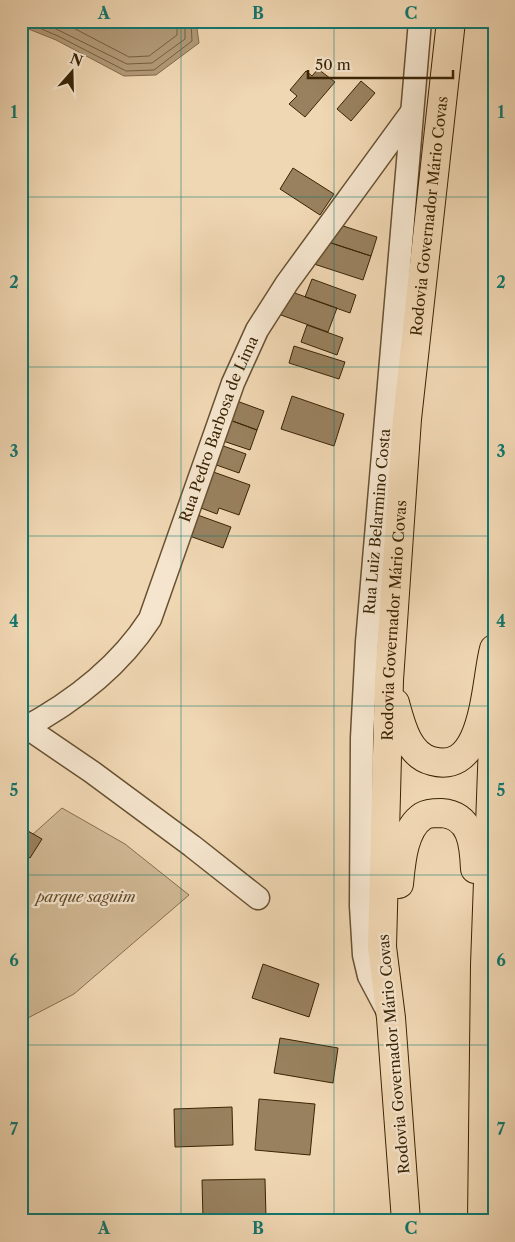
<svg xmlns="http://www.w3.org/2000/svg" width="515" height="1242" viewBox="0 0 515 1242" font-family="'Libre Caslon Text',serif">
	<rect width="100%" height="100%" fill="#f0d7b3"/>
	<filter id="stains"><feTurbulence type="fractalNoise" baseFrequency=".004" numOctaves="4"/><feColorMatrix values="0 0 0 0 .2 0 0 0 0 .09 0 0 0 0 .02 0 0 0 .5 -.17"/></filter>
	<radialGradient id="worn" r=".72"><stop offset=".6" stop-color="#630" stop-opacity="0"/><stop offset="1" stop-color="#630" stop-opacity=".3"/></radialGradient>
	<!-- green -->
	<path fill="#d1b995" stroke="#866e4c" d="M 62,808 L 125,844 L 189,895 L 74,994 L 24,1020 L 21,1018 L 21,845 Z"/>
	<!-- water -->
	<path fill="#b29a78" stroke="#826b4a" d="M 21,21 L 196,21 L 199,43 L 156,75 L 124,76 L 56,40 L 21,26 Z"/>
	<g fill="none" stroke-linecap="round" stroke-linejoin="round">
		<!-- shore -->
		<path stroke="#765f3e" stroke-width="1" d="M 23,21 L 58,36 L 126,71 L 154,70 L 192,41 L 191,21
			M 40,21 L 127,64 L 152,63 L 185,39 L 185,21
			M 60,21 L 129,57 L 149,56 L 177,35 L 177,21"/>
	</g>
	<!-- building -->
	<path fill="#99815f" stroke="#3a2404" d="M 318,69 L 335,82 L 305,117 L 289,104 L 297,96 L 290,90 L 306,71 L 312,76 Z
		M 361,81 L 375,93 L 351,121 L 337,109 Z
		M 293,168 L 334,194 L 320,215 L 280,189 Z
		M 331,222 L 377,237 L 371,256 L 325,241 Z
		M 325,241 L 371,256 L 363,280 L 314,264 Z
		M 312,279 L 356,295 L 350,313 L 305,297 Z
		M 289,291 L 337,308 L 328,332 L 281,315 Z
		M 307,325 L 343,338 L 337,355 L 301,342 Z
		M 294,346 L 345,362 L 339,379 L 289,363 Z
		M 292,396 L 344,414 L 334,446 L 281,429 Z
		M 234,400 L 264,411 L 257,430 L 227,419 Z
		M 227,419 L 257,430 L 250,450 L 220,440 Z
		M 215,443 L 246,454 L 239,473 L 208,462 Z
		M 205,469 L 250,485 L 239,515 L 219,508 L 217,514 L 193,505 Z
		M 192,513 L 231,527 L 223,548 L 184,534 Z
		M 21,827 L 42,839 L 30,858 L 21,852 Z
		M 263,964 L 319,984 L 309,1017 L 252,998 Z
		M 280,1038 L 338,1048 L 333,1083 L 274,1073 Z
		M 259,1099 L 315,1104 L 310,1155 L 255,1150 Z
		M 232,1107 L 233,1145 L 175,1147 L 174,1109 Z
		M 265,1179 L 266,1218 L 203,1219 L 202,1180 Z"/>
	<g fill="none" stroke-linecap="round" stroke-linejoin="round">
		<defs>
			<g id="minor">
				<path d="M 26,727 L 92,772 L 192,846 L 258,898"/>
				<path id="s1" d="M 21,730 C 72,703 119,667 150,619 L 233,383 L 257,330 L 287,283 L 411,113"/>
				<path id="s2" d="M 387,1010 L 369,976 L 364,955 L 361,906 L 362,738 L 367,642 L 420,21"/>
			</g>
			<g id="highway">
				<path d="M 395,703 C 401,725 408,755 432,761 C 486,776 485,682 494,649"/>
				<path d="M 399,884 C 401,864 403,829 423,816 C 428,813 435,813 441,813 C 472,815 474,845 475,869"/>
				<path id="s3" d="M 406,1221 L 391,1018 L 382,947 L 389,680 L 407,419 L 451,21"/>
				<path d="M 482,1221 L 485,965 L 494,714"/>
			</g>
		</defs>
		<!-- minor casing -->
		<use href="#minor" stroke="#685130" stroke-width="25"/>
		<!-- highway casing -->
		<use href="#highway" stroke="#3a2404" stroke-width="30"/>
		<!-- minor -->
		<use href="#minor" stroke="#f5e5ce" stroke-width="22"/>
		<!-- highway -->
		<use href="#highway" stroke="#f0d7b3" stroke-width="28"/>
	</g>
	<!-- grid -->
	<path fill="none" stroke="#0f766e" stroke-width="1" stroke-opacity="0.55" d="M 181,21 L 181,1221M 334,21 L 334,1221M 21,197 L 494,197M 21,367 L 494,367M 21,536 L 494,536M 21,706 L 494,706M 21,875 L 494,875M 21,1045 L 494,1045"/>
	<g text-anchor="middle" stroke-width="4.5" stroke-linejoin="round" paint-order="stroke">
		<!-- street labels -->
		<g font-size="15" fill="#3a2404" stroke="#f5e5ce">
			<text dy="5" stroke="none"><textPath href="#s3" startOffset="1008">Rodovia Governador Mário Covas</textPath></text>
			<text dy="5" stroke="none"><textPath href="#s1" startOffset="374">Rua Pedro Barbosa de Lima</textPath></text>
			<text dy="5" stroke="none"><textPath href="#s2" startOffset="494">Rua Luiz Belarmino Costa</textPath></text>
			<text dy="5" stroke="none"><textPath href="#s3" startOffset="602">Rodovia Governador Mário Covas</textPath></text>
			<text transform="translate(394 1054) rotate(-95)" y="5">Rodovia Governador Mário Covas</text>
		</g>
		<!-- park labels -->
		<g font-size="15" font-style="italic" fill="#604928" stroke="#f5e5ce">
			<text x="86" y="902">parque saguim</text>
		</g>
	</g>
	<!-- margin -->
	<rect width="515" height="1242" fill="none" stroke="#f0d7b3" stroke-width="55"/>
	<!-- north arrow -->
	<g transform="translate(72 72) rotate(20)" stroke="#f5e5ce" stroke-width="4" paint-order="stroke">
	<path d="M0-4L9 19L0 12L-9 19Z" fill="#3a2404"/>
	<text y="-8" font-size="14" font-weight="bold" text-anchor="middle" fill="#3a2404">N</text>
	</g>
	<!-- scale -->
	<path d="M308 70v8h145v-8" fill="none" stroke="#3a2404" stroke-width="2.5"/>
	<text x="315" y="70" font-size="15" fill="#3a2404" stroke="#f5e5ce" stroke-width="4" paint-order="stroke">50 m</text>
	<rect x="28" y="28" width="460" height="1186" fill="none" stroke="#0f766e" stroke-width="2"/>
	<g font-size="16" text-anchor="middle" font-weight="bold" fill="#0f766e">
		<text x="104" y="19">A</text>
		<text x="258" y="19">B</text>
		<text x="411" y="19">C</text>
		<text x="14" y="118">1</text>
		<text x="501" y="118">1</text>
		<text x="14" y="288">2</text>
		<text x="501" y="288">2</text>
		<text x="14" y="457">3</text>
		<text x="501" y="457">3</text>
		<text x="14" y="627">4</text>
		<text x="501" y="627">4</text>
		<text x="14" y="796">5</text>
		<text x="501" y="796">5</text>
		<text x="14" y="966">6</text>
		<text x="501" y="966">6</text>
		<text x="14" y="1135">7</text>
		<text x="501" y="1135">7</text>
		<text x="104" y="1234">A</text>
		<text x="258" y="1234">B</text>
		<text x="411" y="1234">C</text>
	</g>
	<rect width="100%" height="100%" filter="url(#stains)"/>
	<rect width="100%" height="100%" fill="url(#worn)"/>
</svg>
